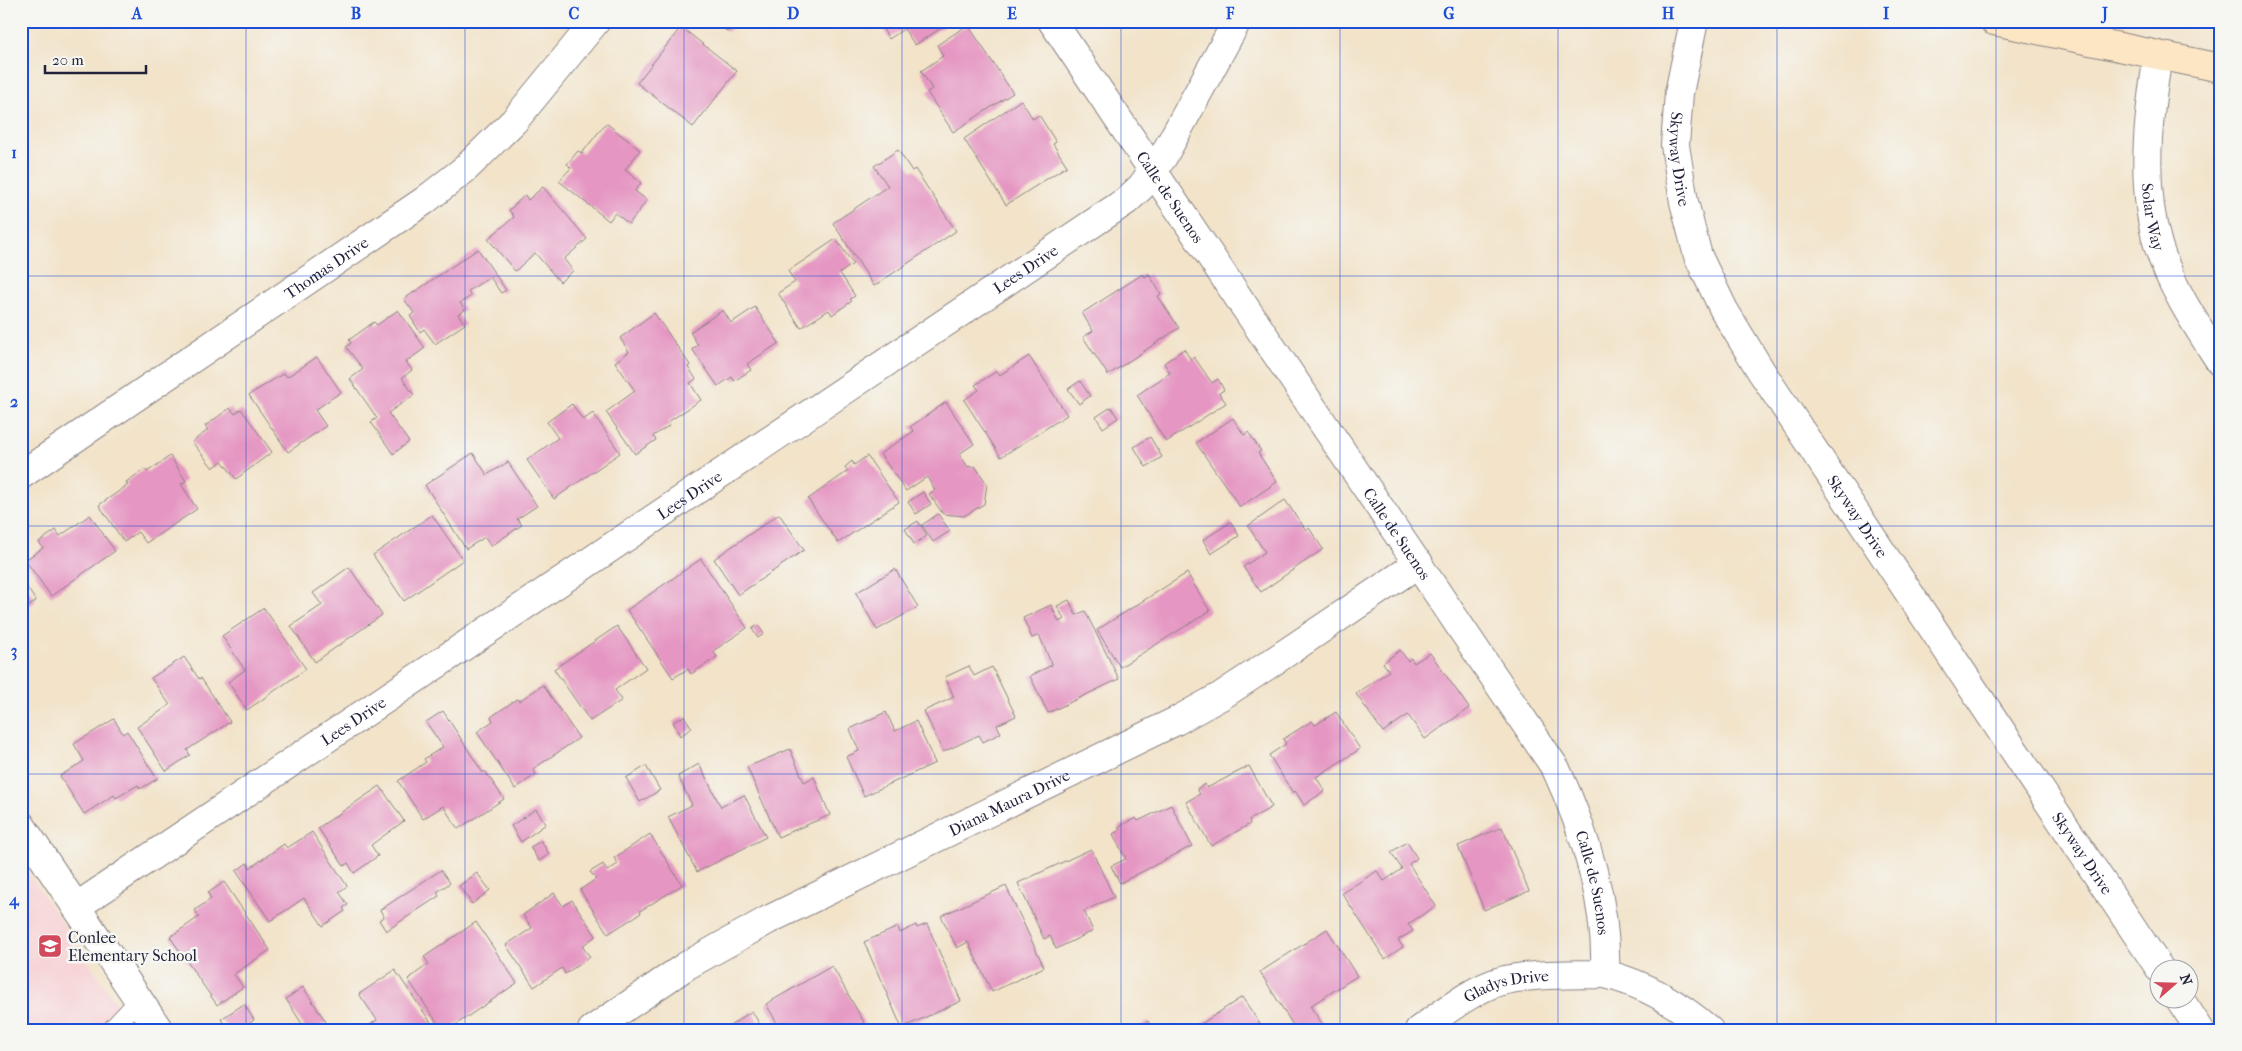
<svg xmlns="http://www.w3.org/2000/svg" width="2242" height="1051" viewBox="0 0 2242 1051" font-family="'IM FELL French Canon',serif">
	<rect width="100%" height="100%" fill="#f6f6f2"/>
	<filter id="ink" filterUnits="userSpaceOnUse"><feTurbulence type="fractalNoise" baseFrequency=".02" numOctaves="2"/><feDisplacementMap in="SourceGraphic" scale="10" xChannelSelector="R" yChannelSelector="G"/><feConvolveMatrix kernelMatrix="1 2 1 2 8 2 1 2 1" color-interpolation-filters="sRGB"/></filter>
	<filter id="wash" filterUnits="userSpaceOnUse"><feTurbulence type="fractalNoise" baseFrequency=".0096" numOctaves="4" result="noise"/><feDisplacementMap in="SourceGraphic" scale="20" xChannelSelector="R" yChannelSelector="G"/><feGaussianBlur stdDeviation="1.12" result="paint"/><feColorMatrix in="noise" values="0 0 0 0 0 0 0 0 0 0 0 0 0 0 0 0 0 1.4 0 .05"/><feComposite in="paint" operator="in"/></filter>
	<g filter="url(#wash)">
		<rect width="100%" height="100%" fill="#f2e3c9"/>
		<!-- built -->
		<path fill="#f7cfd3" d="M 21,862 L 134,1030 L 21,1030 Z"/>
		<g id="blocks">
			<!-- building -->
			<path fill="#e596c2" d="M 717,21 L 739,21 L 727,32 Z
				M 778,21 L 794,21 L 785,29 Z
				M 878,21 L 952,21 L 915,45 L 904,29 L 889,39 Z
				M 968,25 L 1013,93 L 953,132 L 927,92 L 932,89 L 921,71 L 943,56 L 937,45 Z
				M 681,27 L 737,71 L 693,127 L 637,83 Z
				M 1021,100 L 1033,119 L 1039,115 L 1056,142 L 1053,144 L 1067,166 L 1006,205 L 964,139 Z
				M 606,123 L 640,150 L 625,170 L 641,183 L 635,191 L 647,200 L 629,224 L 615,213 L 609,221 L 559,181 L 571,168 L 567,164 L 578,151 L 582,153 Z
				M 898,150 L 912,171 L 915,169 L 956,231 L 874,286 L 833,223 L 888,186 L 874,166 Z
				M 543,187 L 587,239 L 564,259 L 573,271 L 560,282 L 535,253 L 515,271 L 488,239 L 514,217 L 509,210 L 525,195 L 528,200 Z
				M 836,239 L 853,264 L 840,273 L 855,296 L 850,299 L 852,301 L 832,315 L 829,310 L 801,328 L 778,293 L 795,282 L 788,271 Z
				M 478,249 L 506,290 L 501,293 L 490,277 L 468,291 L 471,296 L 460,303 L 465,310 L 458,314 L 465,324 L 435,344 L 424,329 L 420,332 L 410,316 L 414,313 L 404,299 Z
				M 1143,274 L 1145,277 L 1149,274 L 1161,294 L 1158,296 L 1179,328 L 1108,375 L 1083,337 L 1093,331 L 1082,313 Z
				M 755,307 L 779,343 L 747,364 L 751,370 L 734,381 L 732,377 L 718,386 L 692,349 L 698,345 L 690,332 L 723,310 L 731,323 Z
				M 398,310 L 425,348 L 406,362 L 412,370 L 402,378 L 414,395 L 388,413 L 409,442 L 393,454 L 371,422 L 377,418 L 350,379 L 363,369 L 346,347 L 351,343 L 349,340 L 374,322 L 377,325 Z
				M 654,313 L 690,365 L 688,367 L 696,379 L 690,383 L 701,400 L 668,422 L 670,425 L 653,436 L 656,440 L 635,454 L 606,412 L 635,391 L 615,362 L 629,352 L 620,338 Z
				M 1184,349 L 1191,360 L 1194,357 L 1212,383 L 1218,379 L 1224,390 L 1219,393 L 1226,403 L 1166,442 L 1137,395 L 1170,373 L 1164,363 Z
				M 1029,356 L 1067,415 L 1001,457 L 964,400 L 979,390 L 975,385 L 997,371 L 1000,375 Z
				M 317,357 L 341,392 L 315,410 L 326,426 L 288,452 L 249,395 L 284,373 L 287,377 Z
				M 1080,381 L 1090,396 L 1079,404 L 1068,389 Z
				M 946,402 L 974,444 L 959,454 L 968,467 L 970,466 L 972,468 L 975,466 L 987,484 L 984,504 L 964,516 L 943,514 L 929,494 L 935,490 L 927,477 L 906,491 L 880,454 L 914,431 L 910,427 Z
				M 572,404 L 583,420 L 593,413 L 620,453 L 554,499 L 527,460 L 558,438 L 547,422 Z
				M 1111,407 L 1118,418 L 1103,428 L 1096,417 Z
				M 230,408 L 235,414 L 241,409 L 272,452 L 236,479 L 222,461 L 213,468 L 192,442 L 208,430 L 205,426 Z
				M 1233,418 L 1244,435 L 1248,432 L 1261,451 L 1258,453 L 1277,482 L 1240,507 L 1196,443 Z
				M 1150,437 L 1162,457 L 1146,467 L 1134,447 Z
				M 473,453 L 487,475 L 508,462 L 537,506 L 517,519 L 522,525 L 491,546 L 485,537 L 466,549 L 425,485 Z
				M 170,456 L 186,481 L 181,484 L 197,509 L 146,543 L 138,532 L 124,542 L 99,505 L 128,485 L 126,482 L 145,469 L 147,472 Z
				M 867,456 L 899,502 L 838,543 L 808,499 L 848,471 L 845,467 L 852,461 L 854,465 Z
				M 923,492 L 931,504 L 916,514 L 908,502 Z
				M 1285,500 L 1306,530 L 1309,528 L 1323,549 L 1261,592 L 1243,567 L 1265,552 L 1248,526 Z
				M 779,514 L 804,550 L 738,595 L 714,559 Z
				M 938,514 L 950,531 L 933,542 L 922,525 Z
				M 90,515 L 115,551 L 51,596 L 25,560 L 43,548 L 39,542 L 56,530 L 60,536 Z
				M 432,515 L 463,560 L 404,601 L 373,555 Z
				M 918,521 L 927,536 L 914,544 L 905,529 Z
				M 1231,522 L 1239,536 L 1211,554 L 1203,540 Z
				M 701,559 L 747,628 L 713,651 L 717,657 L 691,674 L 688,669 L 673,678 L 627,610 Z
				M 349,567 L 382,615 L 315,662 L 291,626 L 322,605 L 313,593 Z
				M 895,569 L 918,607 L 877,630 L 856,593 Z
				M 1187,573 L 1210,611 L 1120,667 L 1097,630 Z
				M 21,579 L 36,601 L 21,612 Z
				M 1069,600 L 1076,615 L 1085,611 L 1119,679 L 1048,713 L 1030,676 L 1052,665 L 1039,635 L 1032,638 L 1023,618 L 1051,605 L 1059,622 L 1064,619 L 1057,606 Z
				M 264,608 L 306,669 L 247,710 L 228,682 L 245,670 L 222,636 Z
				M 758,625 L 764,634 L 758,638 L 752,629 Z
				M 617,626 L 646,668 L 615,690 L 622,700 L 590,721 L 554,669 Z
				M 1400,650 L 1408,661 L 1411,658 L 1414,663 L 1430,653 L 1469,708 L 1425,739 L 1408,715 L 1383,732 L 1356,694 L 1389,671 L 1383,663 Z
				M 184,657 L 199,679 L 201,678 L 230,722 L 187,750 L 190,755 L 166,771 L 137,727 L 170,705 L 151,678 Z
				M 969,666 L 974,676 L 992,667 L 1016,716 L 997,725 L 1001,733 L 983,742 L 979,735 L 943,752 L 924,711 L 954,697 L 945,677 Z
				M 543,685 L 579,738 L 533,769 L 536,774 L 515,789 L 477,732 L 493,721 L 491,717 L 517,699 L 519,701 Z
				M 443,711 L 483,773 L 485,771 L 504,799 L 458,829 L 443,806 L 423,819 L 398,781 L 426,762 L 424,759 L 443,747 L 426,722 Z
				M 886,712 L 895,731 L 916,721 L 935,763 L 864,796 L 846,757 L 859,751 L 850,729 Z
				M 1336,712 L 1360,749 L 1316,777 L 1325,791 L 1304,805 L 1295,791 L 1293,793 L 1269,755 L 1286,744 L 1283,739 L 1312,721 L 1315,725 Z
				M 684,716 L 692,728 L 680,736 L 673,722 Z
				M 114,719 L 123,734 L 127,731 L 157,779 L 140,789 L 138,785 L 116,798 L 114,795 L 84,814 L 60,776 L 84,761 L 74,744 Z
				M 790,749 L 804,782 L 814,777 L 830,815 L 778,837 L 747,767 Z
				M 699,764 L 721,807 L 744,795 L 766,837 L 697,872 L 668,817 L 692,805 L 678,776 Z
				M 646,766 L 660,790 L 640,802 L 626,778 Z
				M 1249,766 L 1272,807 L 1249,820 L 1250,824 L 1211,846 L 1186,802 L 1200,794 L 1197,789 L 1205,784 L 1207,788 Z
				M 380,786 L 404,821 L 371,845 L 378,856 L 354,873 L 348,863 L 344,866 L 318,828 Z
				M 1171,805 L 1192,846 L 1120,883 L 1111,866 L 1126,859 L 1113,834 L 1120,830 L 1118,827 L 1136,818 L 1138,821 Z
				M 536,809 L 546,824 L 521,842 L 511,826 Z
				M 1502,827 L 1529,891 L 1484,910 L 1458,846 Z
				M 312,832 L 347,886 L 339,892 L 348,905 L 343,908 L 345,911 L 323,926 L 304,898 L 270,921 L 236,871 L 247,863 L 250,868 L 284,844 L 287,848 Z
				M 650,834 L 682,885 L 640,911 L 641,913 L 608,934 L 580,890 L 596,879 L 590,872 L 603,864 L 607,871 L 618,864 L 614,858 Z
				M 541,841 L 549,854 L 539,861 L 530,847 Z
				M 1407,842 L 1417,858 L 1409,864 L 1436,906 L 1408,924 L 1413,931 L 1398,940 L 1403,947 L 1385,959 L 1342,893 L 1377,871 L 1384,881 L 1402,869 L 1391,852 Z
				M 1091,849 L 1114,897 L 1084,911 L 1093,931 L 1056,949 L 1050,936 L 1044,939 L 1018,883 Z
				M 441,870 L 450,883 L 437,892 L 439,896 L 386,931 L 379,920 L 384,917 L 380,910 Z
				M 477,873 L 490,890 L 472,904 L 459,886 Z
				M 224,882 L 270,950 L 234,974 L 243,987 L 217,1005 L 170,937 L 199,917 L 195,910 L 211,899 L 208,893 Z
				M 1006,886 L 1044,967 L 992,992 L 968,942 L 957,948 L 941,916 Z
				M 554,893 L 563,906 L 572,900 L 596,936 L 582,946 L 590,957 L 565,974 L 562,968 L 534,987 L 506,945 L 532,928 L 523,915 Z
				M 476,922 L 517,983 L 448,1030 L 442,1030 L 408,979 L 429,964 L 424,957 Z
				M 927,924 L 961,1001 L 902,1028 L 864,942 L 898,927 L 900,933 L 916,925 L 917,928 Z
				M 1327,929 L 1357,976 L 1310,1006 L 1325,1028 L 1296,1030 L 1260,972 Z
				M 832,966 L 865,1024 L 856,1030 L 781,1030 L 766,1004 Z
				M 395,970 L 436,1030 L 363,1030 L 377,1020 L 359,994 Z
				M 303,987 L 326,1022 L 314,1030 L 306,1030 L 286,999 Z
				M 1242,997 L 1264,1030 L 1192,1030 Z
				M 244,1004 L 254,1020 L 240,1030 L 228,1030 L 221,1019 Z
				M 752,1011 L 763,1030 L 724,1030 Z
				M 1148,1021 L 1153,1030 L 1135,1030 Z"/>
		</g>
	</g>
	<g filter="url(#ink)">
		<use href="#blocks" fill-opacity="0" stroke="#8a8282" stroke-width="1"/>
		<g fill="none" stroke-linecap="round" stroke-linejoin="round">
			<defs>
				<path id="lane" d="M 111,1030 L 139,1000"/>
				<g id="street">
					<path id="s1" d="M 1052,21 L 1556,769 C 1585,832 1608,904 1605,974 C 1645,984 1678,1003 1709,1030"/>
					<path id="s2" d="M 1694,21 L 1679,93 L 1675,145 L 1684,202 L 1698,256 L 1724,310 L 1761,371 L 2160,969"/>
					<path id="s3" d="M 2158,56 C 2148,117 2140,184 2158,245 C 2171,288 2197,326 2221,363"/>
					<path id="s4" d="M 21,475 L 424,201 L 465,169 L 514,121 L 596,21"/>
					<path d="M 21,825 L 159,1030"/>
					<path id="s5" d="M 76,907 L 1126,201 L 1141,187 L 1163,157 L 1237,21"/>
					<path d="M 2179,998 L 2200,1030"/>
					<path id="s6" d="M 592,1030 L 686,966 L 768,920 L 1176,721 L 1221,696 L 1274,661 L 1419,563"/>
					<path id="s7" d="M 1419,1030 C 1444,1013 1472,989 1501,981 C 1535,973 1571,975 1605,974"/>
				</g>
				<path id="secondary" d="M 1994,21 L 2221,68"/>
			</defs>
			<!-- lane casing -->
			<use href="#lane" stroke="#8a8282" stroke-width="20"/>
			<!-- street casing -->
			<use href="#street" stroke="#8a8282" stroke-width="30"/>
			<!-- secondary casing -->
			<use href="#secondary" stroke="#8a8282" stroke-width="30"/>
			<!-- lane -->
			<use href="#lane" stroke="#fff" stroke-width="18"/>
			<!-- street -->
			<use href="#street" stroke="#fff" stroke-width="28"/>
			<!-- secondary -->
			<use href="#secondary" stroke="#fce6c4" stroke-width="28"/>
		</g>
	</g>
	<!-- grid -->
	<path fill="none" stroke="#1d4ed8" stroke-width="1" stroke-opacity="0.55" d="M 246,21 L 246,1030M 465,21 L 465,1030M 684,21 L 684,1030M 902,21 L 902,1030M 1121,21 L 1121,1030M 1340,21 L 1340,1030M 1558,21 L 1558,1030M 1777,21 L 1777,1030M 1996,21 L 1996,1030M 21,276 L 2221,276M 21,526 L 2221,526M 21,774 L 2221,774"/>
	<!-- icons -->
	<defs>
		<symbol id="school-square" viewBox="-11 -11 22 22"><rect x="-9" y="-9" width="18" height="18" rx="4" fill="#d1495b" stroke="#f6f6f2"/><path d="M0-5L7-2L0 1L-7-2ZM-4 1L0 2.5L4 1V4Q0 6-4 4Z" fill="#fff"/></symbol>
	</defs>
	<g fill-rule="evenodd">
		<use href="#school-square" x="36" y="932" width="28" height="28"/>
	</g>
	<g text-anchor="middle" stroke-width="5" stroke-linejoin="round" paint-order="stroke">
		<!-- street labels -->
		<g font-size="16" fill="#22223b" stroke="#f6f6f2">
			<text dy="6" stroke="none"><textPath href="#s2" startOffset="140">Skyway Drive</textPath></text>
			<text dy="6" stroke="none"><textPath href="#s1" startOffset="212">Calle de Suenos</textPath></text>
			<text dy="6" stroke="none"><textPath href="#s3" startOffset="162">Solar Way</textPath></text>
			<text dy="6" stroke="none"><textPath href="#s4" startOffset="369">Thomas Drive</textPath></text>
			<text dy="6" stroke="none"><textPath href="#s5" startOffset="1144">Lees Drive</textPath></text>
			<text dy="6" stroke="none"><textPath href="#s5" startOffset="739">Lees Drive</textPath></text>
			<text dy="6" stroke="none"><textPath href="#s2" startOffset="545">Skyway Drive</textPath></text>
			<text dy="6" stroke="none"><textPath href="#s1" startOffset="618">Calle de Suenos</textPath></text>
			<text dy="6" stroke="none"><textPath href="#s5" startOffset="334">Lees Drive</textPath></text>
			<text dy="6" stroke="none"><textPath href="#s6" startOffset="476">Diana Maura Drive</textPath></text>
			<text dy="6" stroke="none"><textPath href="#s2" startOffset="950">Skyway Drive</textPath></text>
			<text dy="6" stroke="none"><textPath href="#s1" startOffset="1022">Calle de Suenos</textPath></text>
			<text dy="6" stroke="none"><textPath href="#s7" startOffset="100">Gladys Drive</textPath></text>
		</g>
		<!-- poi labels -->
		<g font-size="16" fill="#22223b" stroke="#f6f6f2" text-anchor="start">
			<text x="68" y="943">Conlee<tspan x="68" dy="18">Elementary School</tspan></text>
		</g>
	</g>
	<!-- margin -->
	<rect width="2242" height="1051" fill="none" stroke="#f6f6f2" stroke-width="55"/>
	<!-- north arrow -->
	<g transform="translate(2174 984) rotate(70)"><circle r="24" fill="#f6f6f2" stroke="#a1a1a9"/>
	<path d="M0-4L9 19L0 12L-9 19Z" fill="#d1495b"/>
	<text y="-8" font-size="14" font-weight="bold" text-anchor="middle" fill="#22223b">N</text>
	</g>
	<!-- scale -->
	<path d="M45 65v8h101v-8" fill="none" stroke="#22223b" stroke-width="2.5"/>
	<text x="52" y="65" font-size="15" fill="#22223b" stroke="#f6f6f2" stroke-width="4" paint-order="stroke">20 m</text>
	<rect x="28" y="28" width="2186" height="996" fill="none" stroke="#1d4ed8" stroke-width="2"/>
	<g font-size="16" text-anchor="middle" font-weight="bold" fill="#1d4ed8">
		<text x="137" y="19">A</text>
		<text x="356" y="19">B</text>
		<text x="574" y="19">C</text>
		<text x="793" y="19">D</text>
		<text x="1012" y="19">E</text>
		<text x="1230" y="19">F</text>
		<text x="1449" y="19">G</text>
		<text x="1668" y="19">H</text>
		<text x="1886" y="19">I</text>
		<text x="2105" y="19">J</text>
		<text x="14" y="158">1</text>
		<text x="14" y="407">2</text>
		<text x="14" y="656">3</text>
		<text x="14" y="905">4</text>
	</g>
</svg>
